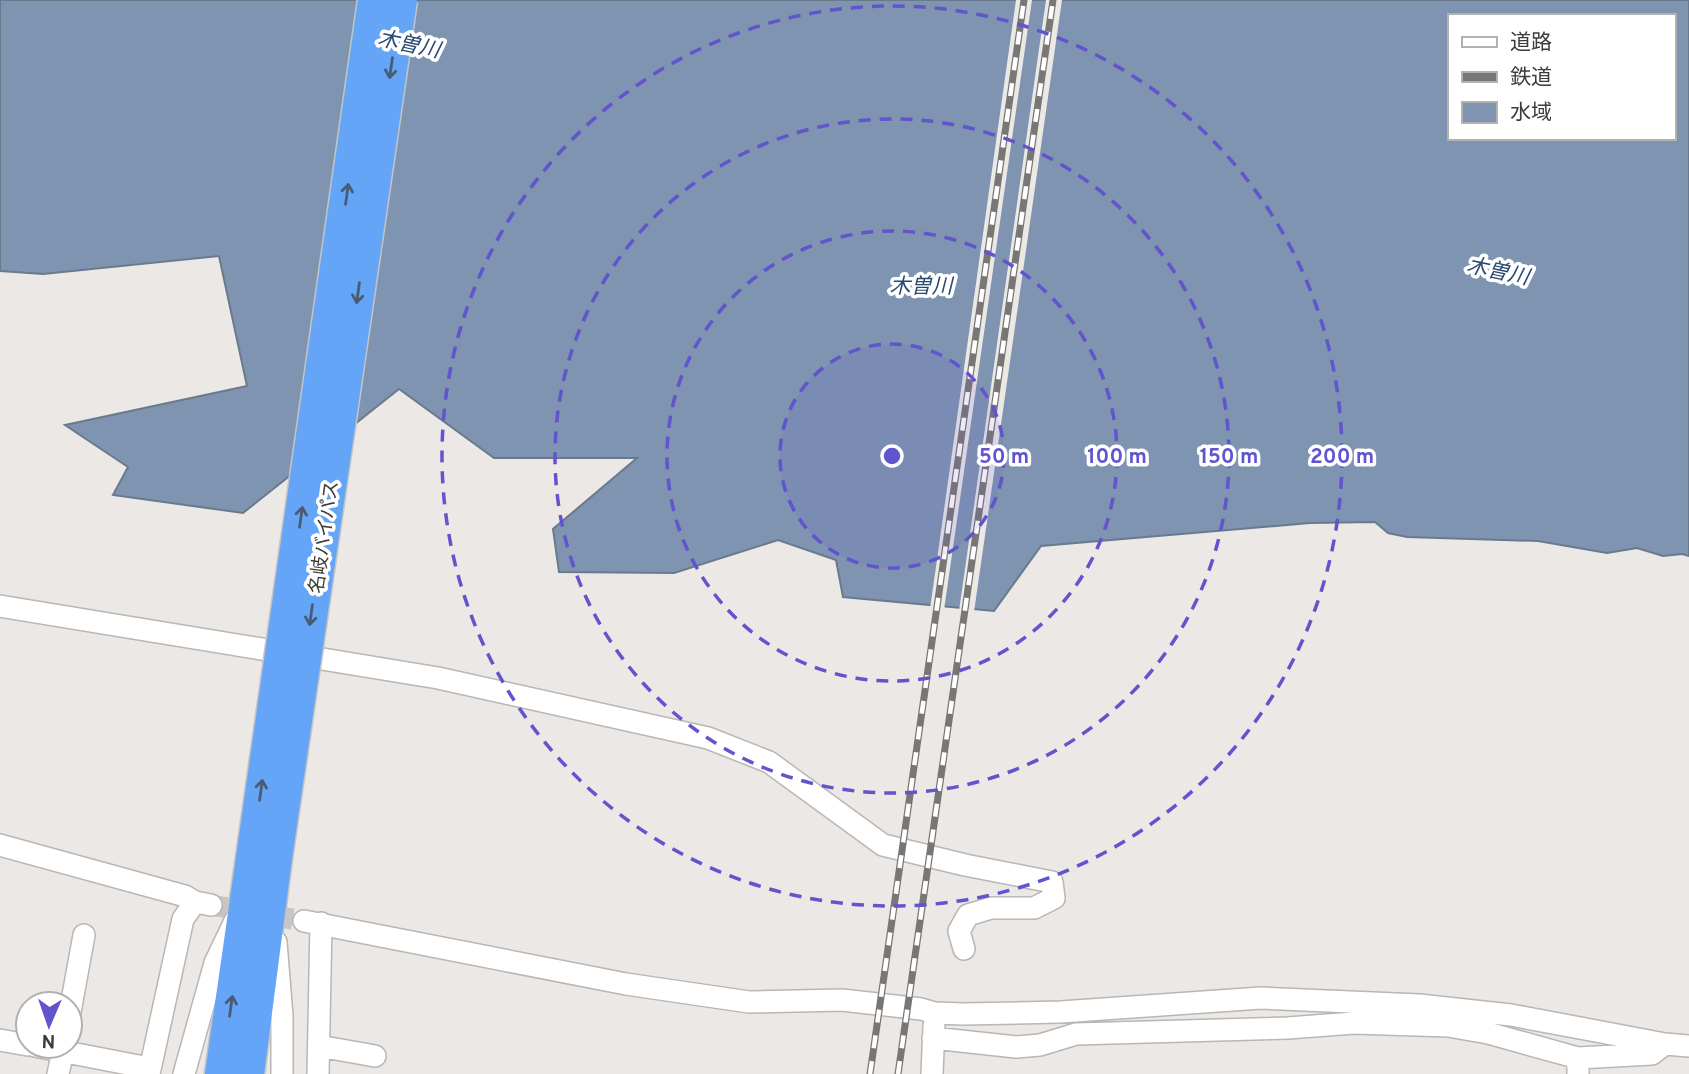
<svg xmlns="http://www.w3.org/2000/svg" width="1689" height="1074" viewBox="0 0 1689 1074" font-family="Overpass,'Noto Sans JP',sans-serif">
	<rect width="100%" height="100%" fill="#ebe8e5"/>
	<!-- water -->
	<path fill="#7e94b0" stroke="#6a7a8d" stroke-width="2" fill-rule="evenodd" d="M 0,0 L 1689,0 L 1689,556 L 1682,554 L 1663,556 L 1637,548 L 1607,553 L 1538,541 L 1407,537 L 1388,533 L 1375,522 L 1310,523 L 1041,546 L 994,611 L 843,597 L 836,560 L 778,540 L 674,573 L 559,572 L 553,529 L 637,458 L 494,458 L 399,389 L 243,513 L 113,495 L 128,467 L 65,425 L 247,386 L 219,256 L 43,274 L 0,271 ZM 1449,16 L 1673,16 L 1673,138 L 1449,138 Z"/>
	<!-- pier -->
	<path fill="#ebe8e5" d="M 1016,0 L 1032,0 L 944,610 L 930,609 Z
		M 1046,0 L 1062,0 L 974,612 L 959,611 Z"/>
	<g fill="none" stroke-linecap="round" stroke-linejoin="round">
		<!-- minor-tunnel -->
		<path stroke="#c8c6c3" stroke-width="21" stroke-dasharray="21 10" stroke-linecap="butt" d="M 211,905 L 304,921"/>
		<defs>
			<path id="minor" d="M 0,606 L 438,678 L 708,738 L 769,762 L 883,845 L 965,865 L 1052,882 L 1054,898 L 1034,908 L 991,908 L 968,915 L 959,931 L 964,949
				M 0,845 L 185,896 L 195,902 L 211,905
				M 304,921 L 626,984 L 749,1002 L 842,1000 L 921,1009 L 935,1013 L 964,1014 L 1061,1012 L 1261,998 L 1419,1005 L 1511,1015 L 1665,1044 L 1689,1046
				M 276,942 L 282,1016 L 282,1074
				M 70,1012 L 84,935
				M 933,1038 L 1016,1047 L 1040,1045 L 1076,1034 L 1288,1028 L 1354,1023 L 1448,1026 L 1488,1033 L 1578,1058
				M 0,1040 L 28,1045
				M 35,1046 L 149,1068
				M 319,1046 L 375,1056
				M 58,1074 L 64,1046
				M 149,1074 L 183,919 L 195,902
				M 184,1074 L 215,963 L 235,921
				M 318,1074 L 321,923
				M 932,1074 L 934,1026
				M 1578,1074 L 1578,1058 L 1652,1054 L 1665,1044"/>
			<path id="highway" d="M 221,1074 L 252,858
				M 248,1074 L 276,858"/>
		</defs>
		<!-- minor casing -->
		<use href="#minor" stroke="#b9b6b3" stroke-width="24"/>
		<!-- highway casing -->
		<use href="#highway" stroke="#c5c4c4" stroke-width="35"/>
		<!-- minor -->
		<use href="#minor" stroke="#fff" stroke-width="21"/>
		<!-- highway -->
		<use href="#highway" stroke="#64a5f8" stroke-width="32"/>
		<defs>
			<path id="rail" d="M 870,1074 L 1024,0
				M 898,1074 L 1053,0"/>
		</defs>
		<!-- rail casing -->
		<use href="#rail" stroke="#797775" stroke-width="7"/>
		<!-- rail -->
		<use href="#rail" stroke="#fff" stroke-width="4.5" stroke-dasharray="13" stroke-linecap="butt"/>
		<defs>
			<path id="highway-bridge" d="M 252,858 L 374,0
				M 276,858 L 401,0"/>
		</defs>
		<!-- highway-bridge casing -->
		<use href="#highway-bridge" stroke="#c5c4c4" stroke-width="35" stroke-linecap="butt"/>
		<!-- highway-bridge -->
		<use href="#highway-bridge" stroke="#64a5f8" stroke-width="32"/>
	</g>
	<!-- one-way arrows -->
	<defs><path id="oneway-shaft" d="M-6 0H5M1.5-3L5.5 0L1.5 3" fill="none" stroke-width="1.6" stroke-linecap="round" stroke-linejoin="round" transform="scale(1.75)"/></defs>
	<g stroke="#495c73">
		<use href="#oneway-shaft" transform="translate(391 68) rotate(98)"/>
		<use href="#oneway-shaft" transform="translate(347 194) rotate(-82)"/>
		<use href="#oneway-shaft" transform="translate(358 293) rotate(98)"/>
		<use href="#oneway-shaft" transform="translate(301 517) rotate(-82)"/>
		<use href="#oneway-shaft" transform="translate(311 615) rotate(98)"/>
		<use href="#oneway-shaft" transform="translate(261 790) rotate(-82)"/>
		<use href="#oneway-shaft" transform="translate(231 1006) rotate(-82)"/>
	</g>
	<!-- distance rings -->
	<circle cx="892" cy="456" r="112" fill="#6154cd" fill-opacity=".12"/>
	<g fill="none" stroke="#6154cd" stroke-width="3.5" stroke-dasharray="12 9">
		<circle cx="892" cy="456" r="112"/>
		<circle cx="892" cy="456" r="225"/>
		<circle cx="892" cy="456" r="337"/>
		<circle cx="892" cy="456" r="450"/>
	</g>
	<g text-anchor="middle" stroke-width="7" stroke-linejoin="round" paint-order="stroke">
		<!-- street labels -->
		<g font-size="19" fill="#3d3c3a" stroke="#fff">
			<text transform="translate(323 537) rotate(-82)" y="7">名岐バイパス</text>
		</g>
		<!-- water labels -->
		<g font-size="21" font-style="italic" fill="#294a72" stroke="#fff">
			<text transform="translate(409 44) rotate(12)" y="7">木曽川</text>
			<text transform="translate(1498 271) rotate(12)" y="7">木曽川</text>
			<text x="921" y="293">木曽川</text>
		</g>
	</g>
	<circle cx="892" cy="456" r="10" fill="#6154cd" stroke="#fff" stroke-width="3.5"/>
	<g font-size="21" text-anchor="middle" font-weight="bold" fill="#6154cd" stroke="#fff" stroke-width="7" stroke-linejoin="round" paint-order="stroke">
		<text x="1004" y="463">50 m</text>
		<text x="1117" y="463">100 m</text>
		<text x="1229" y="463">150 m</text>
		<text x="1342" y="463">200 m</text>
	</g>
	<!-- legend -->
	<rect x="1448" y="14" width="228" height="126" fill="#ffffff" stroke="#b1b1b0" stroke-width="2"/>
	<rect x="1462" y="37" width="35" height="10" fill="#ffffff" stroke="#b1b1b0" stroke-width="2"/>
	<text x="1510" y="49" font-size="21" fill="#3d3c3a">道路</text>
	<rect x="1462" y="72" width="35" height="10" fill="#797775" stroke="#b1b1b0" stroke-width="2"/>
	<text x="1510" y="84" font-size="21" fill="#3d3c3a">鉄道</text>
	<rect x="1462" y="102" width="35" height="21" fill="#7e94b0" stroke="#b1b1b0" stroke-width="2"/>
	<text x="1510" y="119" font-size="21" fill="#3d3c3a">水域</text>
	<!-- north arrow -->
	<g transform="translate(49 1025) rotate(182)"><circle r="33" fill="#ffffff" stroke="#b1b1b0" stroke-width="2"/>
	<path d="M0-5L12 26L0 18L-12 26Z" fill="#6154cd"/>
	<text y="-10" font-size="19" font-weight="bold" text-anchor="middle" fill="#3d3c3a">N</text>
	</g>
</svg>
